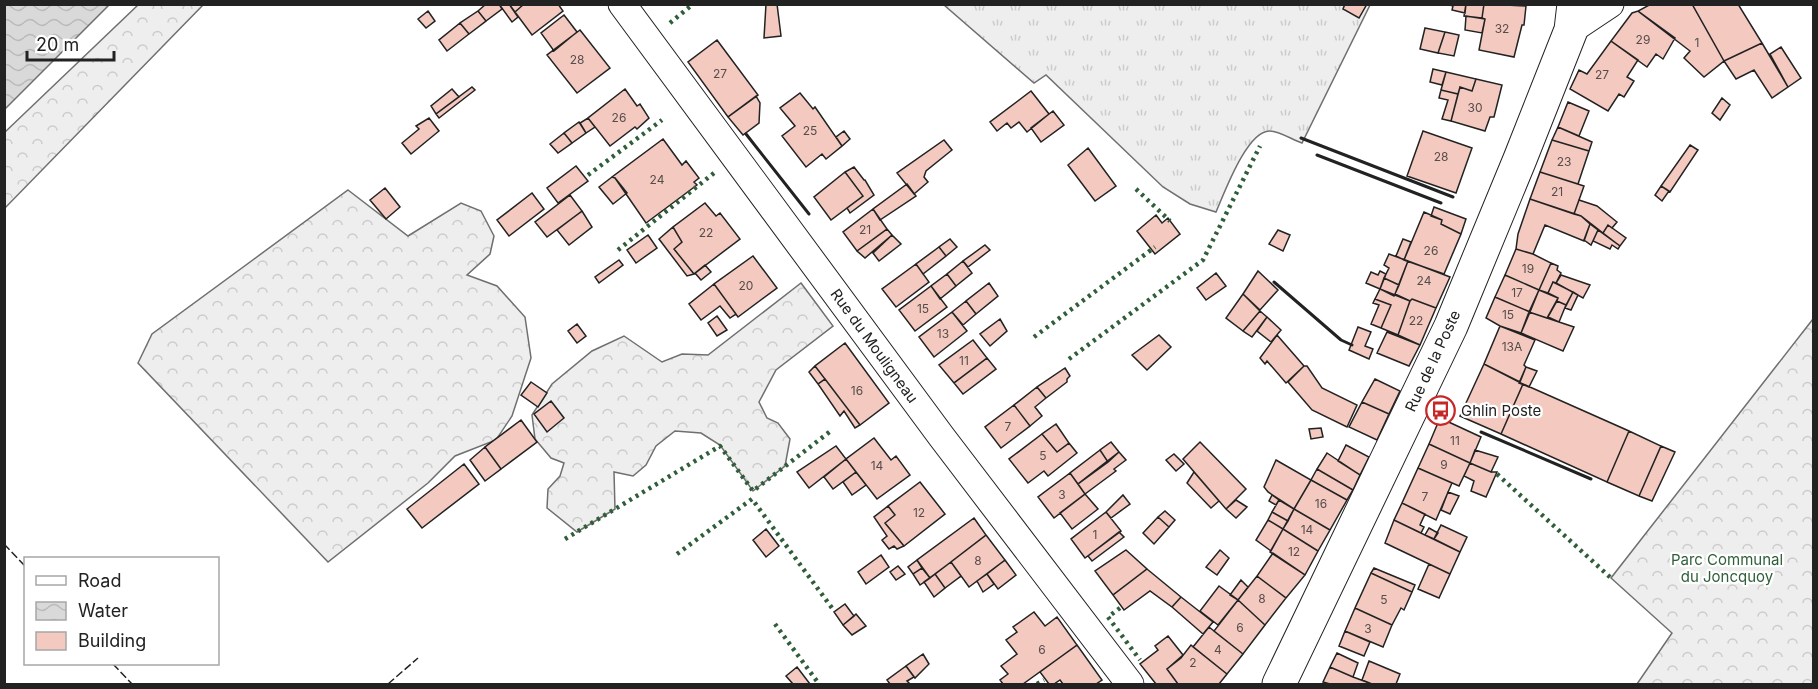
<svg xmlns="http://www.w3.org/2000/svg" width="1818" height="689" viewBox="0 0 1818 689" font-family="Inter,sans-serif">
	<defs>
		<pattern id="grass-tufts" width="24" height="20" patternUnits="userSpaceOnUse" patternTransform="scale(1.5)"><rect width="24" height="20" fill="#eee"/><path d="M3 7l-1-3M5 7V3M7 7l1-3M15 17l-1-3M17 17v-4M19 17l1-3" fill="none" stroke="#ccc"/></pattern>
		<pattern id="forest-crowns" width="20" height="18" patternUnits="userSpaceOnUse" patternTransform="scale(1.5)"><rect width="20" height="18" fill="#eee"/><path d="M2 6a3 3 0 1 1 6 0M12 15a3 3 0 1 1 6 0" fill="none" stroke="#ccc"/></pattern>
		<pattern id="water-waves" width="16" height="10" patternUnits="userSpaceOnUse" patternTransform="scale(1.5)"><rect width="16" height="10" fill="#d9d9d9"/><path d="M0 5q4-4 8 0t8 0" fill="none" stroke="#bababa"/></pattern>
	</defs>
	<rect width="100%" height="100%" fill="#fff"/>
	<!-- grass -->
	<path fill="url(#grass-tufts)" stroke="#6f6f6f" stroke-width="1.5" d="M 944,5 L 1370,5 L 1302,143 C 1293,140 1279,131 1270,131 C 1247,130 1224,194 1216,212 L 1190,204 L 1163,187 L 1046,75 L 1034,83 Z"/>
	<!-- forest -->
	<path fill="url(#forest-crowns)" stroke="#6f6f6f" stroke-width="1.5" d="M 138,5 L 203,5 L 5,208 L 5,132 Z
		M 348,190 L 408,236 L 461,203 L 481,211 L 494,236 L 490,254 L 467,275 L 497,286 L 525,317 L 531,358 L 512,416 L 496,440 L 455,456 L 428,483 L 328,562 L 138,363 L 152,334 Z
		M 801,283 L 833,326 L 776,370 L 759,402 L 767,418 L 778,423 L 790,439 L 785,466 L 753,491 L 720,445 L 701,433 L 675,431 L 656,446 L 646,465 L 633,476 L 614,472 L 615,509 L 577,532 L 547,508 L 548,489 L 560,476 L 564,463 L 551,458 L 535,439 L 532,415 L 552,384 L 592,351 L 624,336 L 662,362 L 682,354 L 708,355 Z
		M 1813,319 L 1813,684 L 1637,684 L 1672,633 L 1611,578 Z"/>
	<!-- water -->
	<path fill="url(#water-waves)" stroke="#6f6f6f" stroke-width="1.5" d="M 5,4 L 109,5 L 5,109 L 4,5 Z"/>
	<!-- building -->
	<path fill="#f3c9c0" stroke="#222" stroke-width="1.5" d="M 486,4 L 499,4 L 502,9 L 486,21 L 478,11 Z
		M 499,4 L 509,4 L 518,17 L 512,22 Z
		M 509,4 L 524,4 L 515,12 Z
		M 524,4 L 558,4 L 563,11 L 532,35 L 515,12 Z
		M 766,4 L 777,4 L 781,36 L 764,38 Z
		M 1345,4 L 1367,4 L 1359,18 L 1343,9 Z
		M 1446,4 L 1466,4 L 1465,13 L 1452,10 L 1453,6 Z
		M 1466,4 L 1484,4 L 1482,18 L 1464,16 Z
		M 1484,4 L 1526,6 L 1524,25 L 1522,25 L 1514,57 L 1479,50 L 1485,19 L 1482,18 Z
		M 1651,4 L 1692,4 L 1724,61 L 1704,77 L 1684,58 L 1690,51 L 1638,11 Z
		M 1692,4 L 1738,4 L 1762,43 L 1724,61 Z
		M 428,11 L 435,21 L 426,28 L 418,19 Z
		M 478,11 L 486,21 L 469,34 L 460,23 Z
		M 1638,11 L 1675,38 L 1663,59 L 1656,54 L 1647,67 L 1611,41 L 1632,13 Z
		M 564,15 L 577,32 L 554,51 L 541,33 Z
		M 1466,16 L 1485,19 L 1482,33 L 1465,30 Z
		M 460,23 L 469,34 L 447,51 L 439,40 Z
		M 1425,28 L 1445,32 L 1438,53 L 1420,49 Z
		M 580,30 L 610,68 L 577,93 L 547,55 Z
		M 1445,32 L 1459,35 L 1454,56 L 1438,53 Z
		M 717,40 L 758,95 L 728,117 L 688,62 Z
		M 1611,41 L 1638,60 L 1627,77 L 1634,81 L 1624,97 L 1619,94 L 1608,111 L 1570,89 L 1579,70 L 1587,74 Z
		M 1762,43 L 1788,87 L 1772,98 L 1754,70 L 1736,79 L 1724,61 Z
		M 1781,47 L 1801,78 L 1788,87 L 1770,54 Z
		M 1433,69 L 1446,72 L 1442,85 L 1430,82 Z
		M 1446,72 L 1476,79 L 1472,91 L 1460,87 L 1458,94 L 1441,90 Z
		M 1476,79 L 1502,85 L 1494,117 L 1490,117 L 1485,131 L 1451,121 L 1460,87 L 1472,91 Z
		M 472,87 L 475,90 L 439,118 L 436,114 Z
		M 452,89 L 459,97 L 436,114 L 431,106 Z
		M 625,89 L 637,106 L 640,104 L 649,118 L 637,129 L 635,127 L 610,146 L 588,118 Z
		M 1441,90 L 1458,94 L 1451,121 L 1442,119 L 1448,100 L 1439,98 Z
		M 1031,91 L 1049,114 L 1027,132 L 1019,122 L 1011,128 L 1007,123 L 997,131 L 990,122 Z
		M 800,93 L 813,109 L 815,107 L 842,146 L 826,159 L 822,154 L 806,167 L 782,136 L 795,126 L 780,108 Z
		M 756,96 L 760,103 L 759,123 L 743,135 L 728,117 Z
		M 1722,98 L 1730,105 L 1720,120 L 1712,113 Z
		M 1568,102 L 1589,111 L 1579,136 L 1558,127 Z
		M 1053,111 L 1064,125 L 1041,142 L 1031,128 Z
		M 429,118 L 439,131 L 411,154 L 402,143 L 419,129 L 416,126 Z
		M 588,118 L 595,127 L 586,133 L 580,123 Z
		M 579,122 L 586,133 L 572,143 L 564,133 Z
		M 1558,127 L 1592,142 L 1589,151 L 1552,140 Z
		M 844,131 L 850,139 L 842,146 L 836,137 Z
		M 1423,131 L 1472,148 L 1456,193 L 1407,176 Z
		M 564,133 L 572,143 L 558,153 L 550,144 Z
		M 663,139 L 682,165 L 686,161 L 699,178 L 694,182 L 697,185 L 646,223 L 615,178 L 612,177 Z
		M 944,140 L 952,150 L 926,171 L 924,177 L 928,182 L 914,194 L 897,173 Z
		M 1552,140 L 1589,151 L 1578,184 L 1540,172 Z
		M 1690,145 L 1698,150 L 1670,192 L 1661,186 Z
		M 1088,148 L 1116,186 L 1095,201 L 1068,165 Z
		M 576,166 L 588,181 L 558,203 L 547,188 Z
		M 854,167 L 864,180 L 865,180 L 874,195 L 850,213 L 847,208 L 863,196 L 845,172 Z
		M 845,172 L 863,196 L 831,220 L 814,197 Z
		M 1540,172 L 1584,186 L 1574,214 L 1530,199 Z
		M 612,177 L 615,178 L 627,193 L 613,204 L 599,187 Z
		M 907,184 L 916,196 L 880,220 L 873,209 Z
		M 1661,186 L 1669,191 L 1662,201 L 1655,195 Z
		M 385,188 L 400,207 L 386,219 L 370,200 Z
		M 532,193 L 544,209 L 509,236 L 497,220 Z
		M 570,195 L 582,211 L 547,237 L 535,222 Z
		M 1530,199 L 1581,216 L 1590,224 L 1584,241 L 1545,225 L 1533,254 L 1516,249 L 1518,234 Z
		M 1579,200 L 1597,206 L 1617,222 L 1612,228 L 1608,225 L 1603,233 L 1581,216 L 1574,214 Z
		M 705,203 L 716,216 L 720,213 L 740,239 L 694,274 L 674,249 L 682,242 L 673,227 Z
		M 1434,207 L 1466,219 L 1461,234 L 1441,224 L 1442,220 L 1431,216 Z
		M 873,209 L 887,229 L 857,251 L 843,232 Z
		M 582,211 L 592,227 L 569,245 L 557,230 Z
		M 1424,212 L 1442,220 L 1441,224 L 1461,234 L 1444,274 L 1404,260 Z
		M 1156,215 L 1162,223 L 1168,218 L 1180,234 L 1155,254 L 1137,231 Z
		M 1590,224 L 1598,230 L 1591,245 L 1584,240 Z
		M 1608,225 L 1626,238 L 1620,246 L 1603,233 Z
		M 673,227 L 682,242 L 674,249 L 694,274 L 687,276 L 659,239 Z
		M 887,229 L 892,235 L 865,258 L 857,251 Z
		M 1278,230 L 1290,235 L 1283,251 L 1269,244 Z
		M 1598,230 L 1620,246 L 1618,249 L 1612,245 L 1610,249 L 1593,241 Z
		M 648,235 L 657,248 L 636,263 L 627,250 Z
		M 892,235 L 901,244 L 879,261 L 873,253 Z
		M 950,239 L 957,247 L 946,256 L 939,247 Z
		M 1403,239 L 1411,242 L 1404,260 L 1396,256 Z
		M 985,245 L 990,250 L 968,267 L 963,261 Z
		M 939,247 L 946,256 L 923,274 L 916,264 Z
		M 1516,249 L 1533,254 L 1551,263 L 1539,290 L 1505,275 Z
		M 1389,254 L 1408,261 L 1399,285 L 1384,278 L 1389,268 L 1384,265 Z
		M 753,256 L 777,288 L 738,317 L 714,284 Z
		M 619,260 L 623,265 L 599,283 L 595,277 Z
		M 963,261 L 972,273 L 956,286 L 947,274 Z
		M 1408,261 L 1450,277 L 1436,308 L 1412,299 L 1410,301 L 1395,294 Z
		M 1551,263 L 1558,266 L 1557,270 L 1561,273 L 1556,283 L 1553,282 L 1548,293 L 1539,290 Z
		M 916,264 L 929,282 L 896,307 L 882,289 Z
		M 705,265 L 711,272 L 701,280 L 695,273 Z
		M 1258,271 L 1278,290 L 1260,310 L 1243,294 Z
		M 1380,271 L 1386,274 L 1380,289 L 1366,283 L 1371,272 L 1378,275 Z
		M 1216,273 L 1226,286 L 1206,300 L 1197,288 Z
		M 947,274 L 956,286 L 940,299 L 931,286 Z
		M 1505,275 L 1539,290 L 1530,312 L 1495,297 Z
		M 1561,275 L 1590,285 L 1583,298 L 1556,283 Z
		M 1384,278 L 1399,285 L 1394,296 L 1380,289 Z
		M 1553,282 L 1573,292 L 1566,305 L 1557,301 L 1558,298 L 1548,293 Z
		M 989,283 L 998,296 L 976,314 L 966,301 Z
		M 714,284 L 736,314 L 730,318 L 720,306 L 701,320 L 689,304 Z
		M 931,286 L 947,307 L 915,331 L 899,310 Z
		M 1380,289 L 1410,301 L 1398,335 L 1381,328 L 1391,305 L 1375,299 Z
		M 1539,290 L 1558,298 L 1547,318 L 1529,312 Z
		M 1573,292 L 1578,295 L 1571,310 L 1565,308 Z
		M 1243,294 L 1260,311 L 1243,331 L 1226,318 Z
		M 1495,297 L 1530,312 L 1521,333 L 1500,326 L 1486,318 Z
		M 1375,299 L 1391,305 L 1381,328 L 1371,324 L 1379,305 L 1373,303 Z
		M 1412,299 L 1436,308 L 1420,345 L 1398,335 L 1410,301 Z
		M 966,301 L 976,314 L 963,325 L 952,312 Z
		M 1557,301 L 1566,305 L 1559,322 L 1548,317 Z
		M 1260,311 L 1267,317 L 1252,337 L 1243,331 Z
		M 952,312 L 967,331 L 934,357 L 919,337 Z
		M 1529,312 L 1574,327 L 1563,351 L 1521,333 Z
		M 717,316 L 727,330 L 717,336 L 708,323 Z
		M 1267,317 L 1281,330 L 1271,342 L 1257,331 Z
		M 1000,319 L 1007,331 L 990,346 L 980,334 Z
		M 577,324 L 586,336 L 577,343 L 568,331 Z
		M 1500,326 L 1535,340 L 1524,365 L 1526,367 L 1520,382 L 1484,364 Z
		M 1358,327 L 1371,332 L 1365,346 L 1373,349 L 1369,359 L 1349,350 Z
		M 1387,332 L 1420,345 L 1409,366 L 1377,353 Z
		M 1159,335 L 1171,347 L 1147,370 L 1132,355 Z
		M 1277,335 L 1304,366 L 1286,383 L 1267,361 L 1265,364 L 1260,358 Z
		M 973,340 L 987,358 L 954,383 L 939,365 Z
		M 845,343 L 889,403 L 860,425 L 815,366 Z
		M 987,358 L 996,369 L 963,394 L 954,383 Z
		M 1484,364 L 1523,384 L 1501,434 L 1460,416 Z
		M 815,366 L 825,379 L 818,384 L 809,372 Z
		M 1304,366 L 1307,366 L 1322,388 L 1357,405 L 1347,427 L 1312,410 L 1288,382 Z
		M 1526,367 L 1537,371 L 1529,387 L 1519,383 Z
		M 1065,368 L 1070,376 L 1067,379 L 1067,382 L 1046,398 L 1037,387 Z
		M 825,379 L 860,425 L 855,428 L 844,411 L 840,416 L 818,384 Z
		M 1375,379 L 1400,391 L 1389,414 L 1362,402 Z
		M 531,382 L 547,393 L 538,407 L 521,395 Z
		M 1523,384 L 1629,431 L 1607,482 L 1501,434 Z
		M 1037,387 L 1046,398 L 1035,407 L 1042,416 L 1030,426 L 1014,405 Z
		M 551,401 L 564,418 L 547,432 L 534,414 Z
		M 1362,402 L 1389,414 L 1377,440 L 1349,427 Z
		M 1014,405 L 1030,426 L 1001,448 L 985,427 Z
		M 1440,418 L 1481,437 L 1470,463 L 1429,444 Z
		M 521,420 L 537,442 L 501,469 L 485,447 Z
		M 1056,424 L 1069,443 L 1057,452 L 1042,434 Z
		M 1321,428 L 1323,437 L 1311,439 L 1309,429 Z
		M 1629,431 L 1661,446 L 1639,496 L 1607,482 Z
		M 1042,434 L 1057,452 L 1069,443 L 1077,453 L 1048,476 L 1044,471 L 1028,483 L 1009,459 Z
		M 874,438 L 891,460 L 896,456 L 910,475 L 877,499 L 846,459 Z
		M 1111,442 L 1119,452 L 1108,462 L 1100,450 Z
		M 1200,442 L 1246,489 L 1226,509 L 1183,459 Z
		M 1429,444 L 1470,463 L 1459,486 L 1418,468 Z
		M 1346,445 L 1369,457 L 1360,475 L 1338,461 Z
		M 836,446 L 846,459 L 809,488 L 797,472 Z
		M 1661,446 L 1675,452 L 1652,501 L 1639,496 Z
		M 485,447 L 501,469 L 485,481 L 470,460 Z
		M 1100,450 L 1108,462 L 1078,484 L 1070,473 Z
		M 1475,450 L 1498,457 L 1491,472 L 1470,463 Z
		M 1119,452 L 1126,460 L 1114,469 L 1116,471 L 1085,494 L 1078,484 Z
		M 1327,453 L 1360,475 L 1353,490 L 1317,469 Z
		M 1174,454 L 1184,464 L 1176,471 L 1166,460 Z
		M 846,459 L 856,472 L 833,489 L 824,477 Z
		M 1276,460 L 1311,480 L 1294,509 L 1268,492 L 1264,487 Z
		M 1470,463 L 1491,472 L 1497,472 L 1486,497 L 1471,491 L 1474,481 L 1464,476 Z
		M 464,464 L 479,484 L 422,528 L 407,509 Z
		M 1418,468 L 1452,483 L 1436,520 L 1402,503 Z
		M 1317,469 L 1353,490 L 1347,500 L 1311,480 Z
		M 856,472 L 866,485 L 852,495 L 843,482 Z
		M 1194,472 L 1219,501 L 1211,508 L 1187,483 Z
		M 1070,473 L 1085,494 L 1054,518 L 1038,497 Z
		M 1311,480 L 1347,500 L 1330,530 L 1294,509 Z
		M 920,482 L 945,514 L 904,546 L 885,523 L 895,515 L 888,506 Z
		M 1448,492 L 1459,496 L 1450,514 L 1441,510 Z
		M 1085,494 L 1098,509 L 1072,529 L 1060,513 Z
		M 1123,495 L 1130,504 L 1111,518 L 1106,512 Z
		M 1272,495 L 1279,500 L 1276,505 L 1269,501 Z
		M 1236,500 L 1247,507 L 1236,518 L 1226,509 Z
		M 1279,500 L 1294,509 L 1288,521 L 1272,512 Z
		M 1402,503 L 1425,514 L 1420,525 L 1424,527 L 1421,533 L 1394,520 Z
		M 888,506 L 895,515 L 885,523 L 904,546 L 897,549 L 894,546 L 889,549 L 882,540 L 887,536 L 874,517 Z
		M 1294,509 L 1330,530 L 1318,551 L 1283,529 Z
		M 1165,511 L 1175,520 L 1169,527 L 1158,517 Z
		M 1106,512 L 1121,531 L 1085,558 L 1071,539 Z
		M 1272,512 L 1288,521 L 1283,529 L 1268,520 Z
		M 1158,517 L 1169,527 L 1154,544 L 1143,533 Z
		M 974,518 L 986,535 L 930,578 L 917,560 Z
		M 1268,520 L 1283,529 L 1271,551 L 1256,540 Z
		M 1394,520 L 1460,552 L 1450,574 L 1385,543 Z
		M 1441,525 L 1467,537 L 1460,552 L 1434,539 Z
		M 1429,528 L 1438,533 L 1434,539 L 1425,535 Z
		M 766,529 L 779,546 L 766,557 L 753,540 Z
		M 1283,529 L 1318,551 L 1305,575 L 1270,552 Z
		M 1119,532 L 1124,537 L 1092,561 L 1088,556 Z
		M 986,535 L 1005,560 L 969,587 L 951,562 Z
		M 1126,550 L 1147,569 L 1113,595 L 1095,571 Z
		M 1220,550 L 1229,558 L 1217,575 L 1206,567 Z
		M 1273,553 L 1305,575 L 1286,598 L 1257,576 Z
		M 881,555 L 889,567 L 866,584 L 858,572 Z
		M 917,560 L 922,568 L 913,574 L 908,567 Z
		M 1005,560 L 1016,575 L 998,589 L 987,574 Z
		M 951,562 L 961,576 L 945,588 L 935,574 Z
		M 1429,564 L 1450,574 L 1439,598 L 1418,589 Z
		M 898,566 L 905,574 L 896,580 L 890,572 Z
		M 922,568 L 930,578 L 920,585 L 913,574 Z
		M 1374,568 L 1415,585 L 1412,592 L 1371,573 Z
		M 1147,569 L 1181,597 L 1172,607 L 1150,591 L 1124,610 L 1113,595 Z
		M 1371,573 L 1412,592 L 1404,610 L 1401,608 L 1392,625 L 1355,608 Z
		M 935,574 L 945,588 L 934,597 L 924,582 Z
		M 987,574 L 994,584 L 983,592 L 977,581 Z
		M 1257,576 L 1286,598 L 1265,625 L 1238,600 Z
		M 1241,580 L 1248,587 L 1238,600 L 1230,595 Z
		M 1219,586 L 1238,600 L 1218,625 L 1200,611 Z
		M 1181,597 L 1213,622 L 1203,634 L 1172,607 Z
		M 1238,600 L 1265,625 L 1243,654 L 1214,631 Z
		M 845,604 L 854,616 L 843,625 L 834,612 Z
		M 1355,608 L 1392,625 L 1383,647 L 1345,631 Z
		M 1034,612 L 1045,626 L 1057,617 L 1077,645 L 1023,684 L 1003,684 L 1000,680 L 1008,674 L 1001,666 L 1017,654 L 1006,640 L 1017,632 L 1013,627 Z
		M 856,614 L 866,626 L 852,635 L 843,625 Z
		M 1209,627 L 1243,654 L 1227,674 L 1193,647 Z
		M 1345,631 L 1370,642 L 1364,656 L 1339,646 Z
		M 1168,636 L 1183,655 L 1167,669 L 1178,684 L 1156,684 L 1140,664 L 1158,650 L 1155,646 Z
		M 1077,645 L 1102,680 L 1096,684 L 1063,684 L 1060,680 L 1054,684 L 1049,684 L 1040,672 Z
		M 1191,645 L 1227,674 L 1219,684 L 1178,684 L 1167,669 L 1181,658 Z
		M 1337,653 L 1358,663 L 1353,677 L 1330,667 Z
		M 923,654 L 929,664 L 915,678 L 906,666 Z
		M 1369,661 L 1400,674 L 1396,684 L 1372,684 L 1362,680 Z
		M 906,666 L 914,677 L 907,681 L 910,684 L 890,684 L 887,680 Z
		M 797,667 L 810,684 L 793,684 L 786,676 Z
		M 1330,667 L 1353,677 L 1372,684 L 1330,684 L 1323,682 Z"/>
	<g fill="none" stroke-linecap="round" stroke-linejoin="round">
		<defs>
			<path id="street" d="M 622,4 L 941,436 L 1130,684
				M 1571,30 L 1610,4"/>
			<path id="secondary" d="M 1279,684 L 1451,326 L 1520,159 L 1571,30 L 1574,4"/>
		</defs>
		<!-- street casing -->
		<use href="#street" stroke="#222" stroke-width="29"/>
		<!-- secondary casing -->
		<use href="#secondary" stroke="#222" stroke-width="35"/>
		<!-- street -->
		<use href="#street" stroke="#fff" stroke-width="27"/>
		<!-- secondary -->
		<use href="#secondary" stroke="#fff" stroke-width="33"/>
		<!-- hedge -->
		<path stroke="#2f5e38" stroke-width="4.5" stroke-dasharray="3 4.5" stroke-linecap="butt" d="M 670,23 L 693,4
			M 588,175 L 662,120
			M 1136,189 L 1170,221
			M 618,250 L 714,173
			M 1034,337 L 1155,247
			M 1069,359 L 1203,260 L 1260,146
			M 1497,474 L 1611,578
			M 565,539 L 720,446 L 753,491 L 832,430
			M 677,554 L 752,499 L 832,608
			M 1120,608 L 1108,617 L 1140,660
			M 775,624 L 819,684
			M 1037,684 L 1044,680"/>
		<!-- fence -->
		<path stroke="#222" stroke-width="1.5" stroke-dasharray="8 3" stroke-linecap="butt" d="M 4,544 L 26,567
			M 113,664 L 132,684
			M 388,684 L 418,658"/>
		<!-- wall -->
		<path stroke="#222" stroke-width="3" d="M 746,134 L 809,214
			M 1301,138 L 1453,197
			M 1317,155 L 1441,203
			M 1274,282 L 1341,340 L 1352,345
			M 1481,432 L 1591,479"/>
	</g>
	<!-- icons -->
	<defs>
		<symbol id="bus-ring" viewBox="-11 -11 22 22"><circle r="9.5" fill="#fff" stroke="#c62828" stroke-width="1.5"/><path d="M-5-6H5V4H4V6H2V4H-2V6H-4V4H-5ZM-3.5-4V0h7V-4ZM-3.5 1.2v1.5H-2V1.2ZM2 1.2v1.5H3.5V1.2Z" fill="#c62828"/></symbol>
	</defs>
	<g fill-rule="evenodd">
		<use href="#bus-ring" x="1424" y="394" width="33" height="33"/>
	</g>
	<g text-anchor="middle" stroke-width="4.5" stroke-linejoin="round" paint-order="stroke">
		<!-- number labels -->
		<g font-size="12" fill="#564c4a">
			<text x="1502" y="33">32</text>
			<text x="1643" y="44">29</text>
			<text x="1697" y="47">1</text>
			<text x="577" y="64">28</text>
			<text x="720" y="78">27</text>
			<text x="1602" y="79">27</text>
			<text x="1475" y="112">30</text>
			<text x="619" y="122">26</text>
			<text x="810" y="135">25</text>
			<text x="1441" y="161">28</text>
			<text x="1564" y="166">23</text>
			<text x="657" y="184">24</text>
			<text x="1557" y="196">21</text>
			<text x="865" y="234">21</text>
			<text x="706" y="237">22</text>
			<text x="1431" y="255">26</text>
			<text x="1528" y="273">19</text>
			<text x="1424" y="285">24</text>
			<text x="746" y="290">20</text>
			<text x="1517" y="297">17</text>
			<text x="923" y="313">15</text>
			<text x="1508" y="319">15</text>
			<text x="1416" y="325">22</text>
			<text x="943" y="338">13</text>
			<text x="1512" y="351">13A</text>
			<text x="964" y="365">11</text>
			<text x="857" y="395">16</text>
			<text x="1008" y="431">7</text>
			<text x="1455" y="445">11</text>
			<text x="1043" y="460">5</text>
			<text x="1444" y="469">9</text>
			<text x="877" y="470">14</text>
			<text x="1062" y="499">3</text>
			<text x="1425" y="501">7</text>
			<text x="1321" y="508">16</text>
			<text x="919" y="517">12</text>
			<text x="1307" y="534">14</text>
			<text x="1095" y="539">1</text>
			<text x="1294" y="556">12</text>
			<text x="978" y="565">8</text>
			<text x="1262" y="603">8</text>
			<text x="1384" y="604">5</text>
			<text x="1240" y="632">6</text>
			<text x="1368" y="633">3</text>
			<text x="1042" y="654">6</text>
			<text x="1218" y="654">4</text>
			<text x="1193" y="667">2</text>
		</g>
		<!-- street labels -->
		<g font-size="15" fill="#222" stroke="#fff">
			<text transform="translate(874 346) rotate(54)" y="5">Rue du Mouligneau</text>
			<text transform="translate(1433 361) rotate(-65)" y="5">Rue de la Poste</text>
		</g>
		<!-- poi labels -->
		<g font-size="15" fill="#222" stroke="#fff" text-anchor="start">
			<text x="1461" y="416">Ghlin Poste</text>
		</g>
		<!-- park labels -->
		<g font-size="15" fill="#2f5e38" stroke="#fff">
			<text x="1727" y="565">Parc Communal<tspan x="1727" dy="17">du Joncquoy</tspan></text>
		</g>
	</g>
	<!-- border -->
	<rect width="1818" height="689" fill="none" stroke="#222222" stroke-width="12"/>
	<!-- legend -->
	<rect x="24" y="557" width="195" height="108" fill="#ffffff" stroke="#a7a7a7" stroke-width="1.5"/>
	<rect x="36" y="576" width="30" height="9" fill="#ffffff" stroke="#a7a7a7" stroke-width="1.5"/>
	<text x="78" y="587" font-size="18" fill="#222222">Road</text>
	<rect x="36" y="602" width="30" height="18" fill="url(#water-waves)" stroke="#a7a7a7" stroke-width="1.5"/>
	<text x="78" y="617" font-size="18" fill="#222222">Water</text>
	<rect x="36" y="632" width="30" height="18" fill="#f3c9c0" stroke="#a7a7a7" stroke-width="1.5"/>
	<text x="78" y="647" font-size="18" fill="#222222">Building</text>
	<!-- scale -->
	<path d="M27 51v9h87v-9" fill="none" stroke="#222222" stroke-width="3"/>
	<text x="36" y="51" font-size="18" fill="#222222" stroke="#ffffff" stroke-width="4.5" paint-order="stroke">20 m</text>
</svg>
